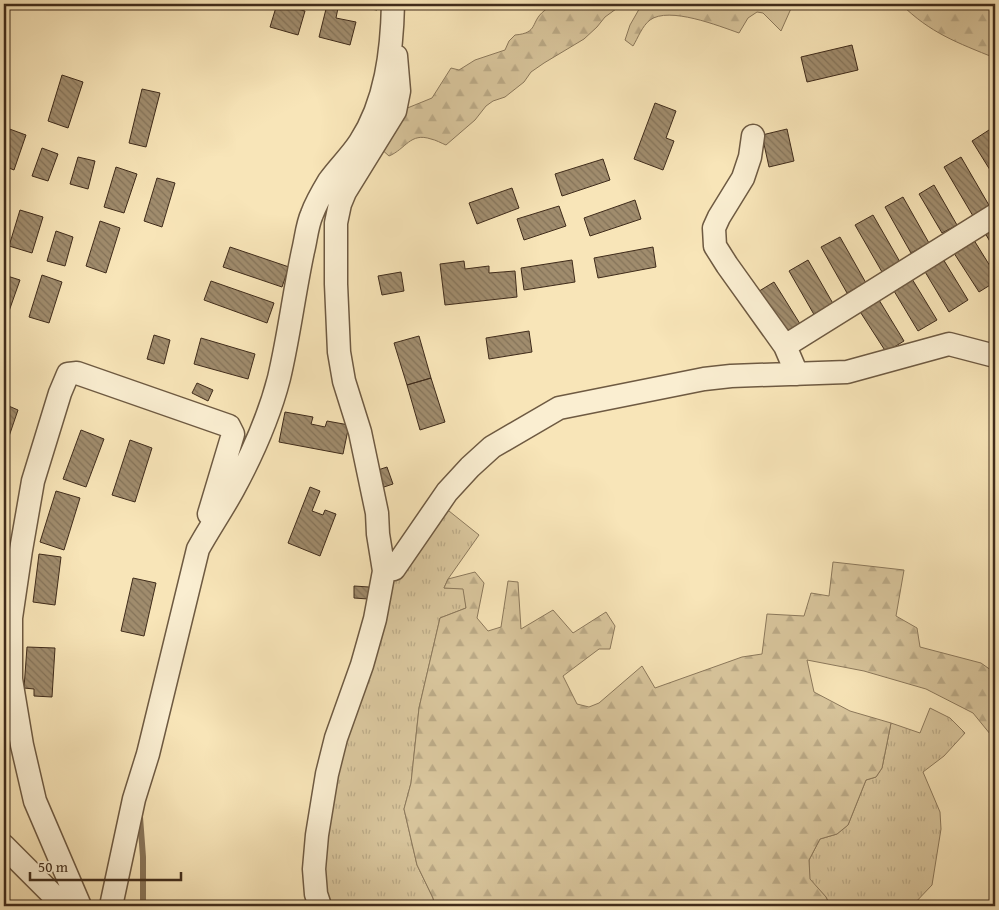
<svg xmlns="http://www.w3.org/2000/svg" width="999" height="910" viewBox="0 0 999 910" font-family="'Gentium Book Plus',serif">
	<defs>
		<pattern id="grass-tufts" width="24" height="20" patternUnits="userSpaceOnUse" patternTransform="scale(1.25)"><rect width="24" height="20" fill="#d9c69d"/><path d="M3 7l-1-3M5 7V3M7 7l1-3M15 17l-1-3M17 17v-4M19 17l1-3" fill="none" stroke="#bbaa87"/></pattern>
		<pattern id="forest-firs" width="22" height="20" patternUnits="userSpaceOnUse" patternTransform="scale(1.25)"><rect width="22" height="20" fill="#d9c69d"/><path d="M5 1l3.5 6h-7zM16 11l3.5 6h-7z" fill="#bbaa87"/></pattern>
		<pattern id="building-back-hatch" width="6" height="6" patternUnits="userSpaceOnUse" patternTransform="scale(1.25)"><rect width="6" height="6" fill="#a08c6d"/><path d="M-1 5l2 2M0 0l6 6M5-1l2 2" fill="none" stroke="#847359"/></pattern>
	</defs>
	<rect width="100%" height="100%" fill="#f8e5b8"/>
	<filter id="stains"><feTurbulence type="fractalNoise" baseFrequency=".004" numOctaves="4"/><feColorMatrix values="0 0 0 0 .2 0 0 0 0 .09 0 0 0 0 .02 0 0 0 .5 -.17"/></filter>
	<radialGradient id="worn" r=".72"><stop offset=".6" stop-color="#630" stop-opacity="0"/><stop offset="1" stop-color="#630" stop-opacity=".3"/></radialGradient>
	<!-- grass -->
	<path fill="url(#grass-tufts)" stroke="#8c795c" d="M 444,507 L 479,535 L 448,579 L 444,588 L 464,588 L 466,608 L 440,618 L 419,708 L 411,783 L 404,809 L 417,865 L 433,898 L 435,906 L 326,906 L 319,860 L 340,738 L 394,580 Z
		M 930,708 L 950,718 L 965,733 L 944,756 L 923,772 L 940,812 L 941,829 L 932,885 L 912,906 L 830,906 L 826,897 L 809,879 L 809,860 L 820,839 L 837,834 L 848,825 L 866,780 L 876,777 L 882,768 L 891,723 L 920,733 Z"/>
	<!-- forest -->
	<path fill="url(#forest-firs)" stroke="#8c795c" d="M 563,4 L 619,4 L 616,9 L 605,17 L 597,27 L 584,39 L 544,63 L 531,72 L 524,82 L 505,97 L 493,101 L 486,106 L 475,120 L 446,145 C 441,143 436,140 431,139 C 410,132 406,149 389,156 L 380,148 L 400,111 L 432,98 L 451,68 L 459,70 L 475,60 L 505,50 L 509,41 L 515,35 C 539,33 530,22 544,11 C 549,6 557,5 563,4 Z
		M 642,4 L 793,4 L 781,31 L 763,13 L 757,12 L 748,18 L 739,33 C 719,26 669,6 650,20 C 642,26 638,38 633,46 L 625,40 L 630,25 Z
		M 901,4 L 995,4 L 995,58 C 958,43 930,33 901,4 Z
		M 833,562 L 904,570 L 896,616 L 917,628 L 920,647 L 981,663 L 995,673 L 995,740 L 973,713 L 926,689 L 864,671 L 807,660 L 814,692 L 850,711 L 891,723 L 882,768 L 876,777 L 866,780 L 848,825 L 837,834 L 820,839 L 809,860 L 810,879 L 826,897 L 830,906 L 435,906 L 433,898 L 417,865 L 404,809 L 411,783 L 419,708 L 440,618 L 466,608 L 463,589 L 444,588 L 448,579 L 475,572 L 484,583 L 477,618 L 488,631 L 501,627 L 508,581 L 518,582 L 521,629 L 553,610 L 573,633 L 606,612 L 615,626 L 610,649 L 599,649 L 563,676 L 577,704 L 589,707 L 599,703 L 642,666 L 655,688 L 742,657 L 762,654 L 767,614 L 804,616 L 811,593 L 829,596 Z"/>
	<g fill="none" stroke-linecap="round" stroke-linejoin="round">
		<!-- stream -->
		<path stroke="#897559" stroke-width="6" d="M 140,817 L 143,857 L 143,906"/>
	</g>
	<!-- building -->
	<path fill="url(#building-back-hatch)" stroke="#402c1b" d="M 277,4 L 305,11 L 298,35 L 270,27 Z
		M 365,4 L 378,4 L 377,10 L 365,8 Z
		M 327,5 L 338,8 L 336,18 L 356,22 L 350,45 L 319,37 Z
		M 852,45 L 858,70 L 807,82 L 801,57 Z
		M 62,75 L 83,82 L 68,128 L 48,121 Z
		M 142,89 L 160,93 L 146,147 L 129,143 Z
		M 655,103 L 676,111 L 666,138 L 674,141 L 663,170 L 634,159 Z
		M 4,127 L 26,135 L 14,170 L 4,166 Z
		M 787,129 L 794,161 L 769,167 L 762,135 Z
		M 989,130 L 995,141 L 995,178 L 972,141 Z
		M 42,148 L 58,154 L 48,181 L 32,176 Z
		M 78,157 L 95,161 L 88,189 L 70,184 Z
		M 961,157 L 990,207 L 973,216 L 944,167 Z
		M 603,159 L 610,180 L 562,196 L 555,174 Z
		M 116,167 L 137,174 L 124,213 L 104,207 Z
		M 157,178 L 175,183 L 162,227 L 144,221 Z
		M 934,185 L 957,225 L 942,233 L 919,194 Z
		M 512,188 L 519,208 L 477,224 L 469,203 Z
		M 903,197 L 929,243 L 911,253 L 885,207 Z
		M 635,200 L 641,219 L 590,236 L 584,218 Z
		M 559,206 L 566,226 L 524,240 L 517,219 Z
		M 20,210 L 43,217 L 32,253 L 9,246 Z
		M 873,215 L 900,262 L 882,272 L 855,225 Z
		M 100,221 L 120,228 L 106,273 L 86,266 Z
		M 995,221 L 995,250 L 982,228 Z
		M 56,231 L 73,237 L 65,266 L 47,261 Z
		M 840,237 L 866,283 L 847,293 L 821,247 Z
		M 972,237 L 995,274 L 995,282 L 979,292 L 952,250 Z
		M 230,247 L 289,267 L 282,287 L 223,267 Z
		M 653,247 L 656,267 L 598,278 L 594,258 Z
		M 940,254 L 968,300 L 949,312 L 921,265 Z
		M 572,260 L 575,282 L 524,290 L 521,268 Z
		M 808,260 L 835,307 L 816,318 L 789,271 Z
		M 464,261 L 465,269 L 489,266 L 489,273 L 515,271 L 517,297 L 445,305 L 440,264 Z
		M 401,272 L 404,291 L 382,295 L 378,276 Z
		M 909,274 L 937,320 L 918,331 L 891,286 Z
		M 4,275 L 20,280 L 8,314 L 4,313 Z
		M 42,275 L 62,282 L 49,323 L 29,317 Z
		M 211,281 L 274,303 L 267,323 L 204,300 Z
		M 774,282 L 802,327 L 783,338 L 756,293 Z
		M 876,295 L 904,341 L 886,352 L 857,307 Z
		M 529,331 L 532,352 L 489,359 L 486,338 Z
		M 154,335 L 170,340 L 164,364 L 147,359 Z
		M 419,336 L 431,378 L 407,385 L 394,343 Z
		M 201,338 L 255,354 L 248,379 L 194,364 Z
		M 431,378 L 445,422 L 420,430 L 407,385 Z
		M 197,383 L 213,390 L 208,401 L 192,393 Z
		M 4,404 L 18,410 L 4,451 Z
		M 285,412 L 313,417 L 311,424 L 325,427 L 327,421 L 349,425 L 343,454 L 279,442 Z
		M 81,430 L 104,439 L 86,487 L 63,479 Z
		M 130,440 L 152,448 L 135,502 L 112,495 Z
		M 387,467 L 393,484 L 384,487 L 378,470 Z
		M 310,487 L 320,491 L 312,511 L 323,515 L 325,510 L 336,514 L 320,556 L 288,543 Z
		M 56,491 L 80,498 L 64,550 L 40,542 Z
		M 39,554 L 61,557 L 55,605 L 33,602 Z
		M 133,578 L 156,583 L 144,636 L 121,631 Z
		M 354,586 L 369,587 L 368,599 L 354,598 Z
		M 27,647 L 55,648 L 52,697 L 34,696 L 34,689 L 24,688 Z
		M 4,772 L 6,772 L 5,797 L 4,797 Z"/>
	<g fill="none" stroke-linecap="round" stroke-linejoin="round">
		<defs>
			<path id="minor" d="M 753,136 L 750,157 L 743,178 L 719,217 L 714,228 L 715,246 L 727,265 L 785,346 L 797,374
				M 785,346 L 995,215
				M 384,571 L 394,569 L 447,492 L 470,467 L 492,447 L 559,408 L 704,379 L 731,376 L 847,372 L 949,344 L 995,356
				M 4,846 L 64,906
				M 80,906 L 35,801 L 22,745 L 11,679 L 11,618 L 21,550 L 33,481 L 60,393 L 68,374 L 77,373 L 229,426 L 233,434 L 209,514
				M 111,906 L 134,799 L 148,754 L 198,549 C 209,529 222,510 233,490 C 252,455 269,417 279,378 C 289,336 294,293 303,251 C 306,239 307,225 312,214 C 316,203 323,191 329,181 C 339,167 351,156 360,142 C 386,102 392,51 393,4
				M 320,906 L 316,894 L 314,869 L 317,835 L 327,774 L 336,738 L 362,665 L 375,619 L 384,571 L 378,534 L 377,513 L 360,432 L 344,381 L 339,352 L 336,284 L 336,223 L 340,204 L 345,192 L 395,111 L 399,91 L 396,56"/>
		</defs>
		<!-- minor casing -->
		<use href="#minor" stroke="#6e5a42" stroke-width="25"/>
		<!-- minor -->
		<use href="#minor" stroke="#faeed1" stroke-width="22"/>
	</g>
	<!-- margin -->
	<rect width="999" height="910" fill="none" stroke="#f8e5b8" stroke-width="20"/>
	<rect x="5" y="5" width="989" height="900" fill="none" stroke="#402c1b" stroke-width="2.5"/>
	<rect x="10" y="10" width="979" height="890" fill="none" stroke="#402c1b"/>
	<!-- scale -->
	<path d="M30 872v8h151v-8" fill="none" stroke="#402c1b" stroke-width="2.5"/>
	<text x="38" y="872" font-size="15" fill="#402c1b" stroke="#faeed1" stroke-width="4" paint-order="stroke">50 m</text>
	<rect width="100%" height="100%" filter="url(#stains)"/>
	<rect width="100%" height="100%" fill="url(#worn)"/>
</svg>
